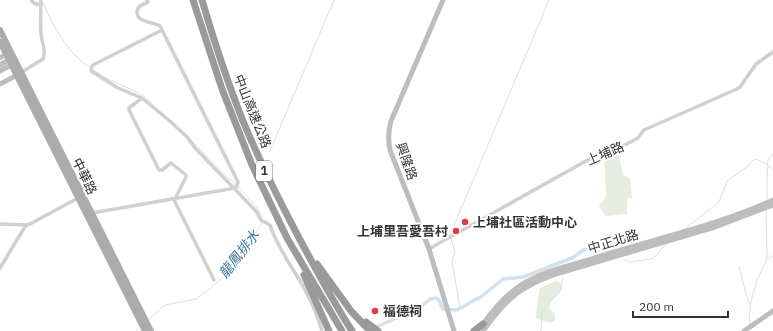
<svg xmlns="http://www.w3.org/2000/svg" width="773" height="331" viewBox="0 0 773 331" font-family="'IBM Plex Sans','Noto Sans TC',sans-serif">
	<rect width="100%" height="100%" fill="#fff"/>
	<!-- green -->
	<path fill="#e6ecdf" d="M 614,149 L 619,155 L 623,175 L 630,179 L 632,198 L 627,198 L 627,214 L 606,216 L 599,206 L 606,197 L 604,153 Z
		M 556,281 C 560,282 562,285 562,289 L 551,302 L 549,307 C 550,309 554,312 555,315 C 558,328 541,320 536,318 L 538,296 L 540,288 Z"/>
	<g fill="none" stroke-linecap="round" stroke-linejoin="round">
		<!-- stream -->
		<path stroke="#cfe2ee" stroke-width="1" d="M 43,2 C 45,6 46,10 48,14 C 57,32 72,58 91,68
			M 93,70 L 108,79 L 143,95 L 154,106
			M 190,139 L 218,168 L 236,185
			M 270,151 L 334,0
			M 238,187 C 245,195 262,209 262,219
			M 767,200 L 767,179 L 768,160 L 773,154
			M 687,227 L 719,202 L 727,181 L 748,166 L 751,162 L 756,159 C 762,161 767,165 773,169
			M 450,235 L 549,0
			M 451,238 L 455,253 L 452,261 L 460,308
			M 624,259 L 630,262 L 651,259 L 658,254 L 662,248 L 669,243
			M 768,259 L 773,256
			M 739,266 L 746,294 L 750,306
			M 149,319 L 165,305 L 196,299 L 210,289 L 223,277 L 238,259 L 247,243 L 256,231 L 262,225 L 262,222
			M 750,324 L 749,317 L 751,301 L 757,280 L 767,259 L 766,209
			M 136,331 L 138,329
			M 541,331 L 542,311 L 549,301 L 560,292 L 563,278"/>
		<!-- canal -->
		<path stroke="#cfe2ee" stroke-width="3.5" d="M 378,326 L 418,309 L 430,299 L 436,298 L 439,300 L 443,309 L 457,310 L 482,296 L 503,279 L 523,277 L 572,258 L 585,249 L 605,249"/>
		<!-- street -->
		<path stroke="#d0d0d0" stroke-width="3.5" d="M 31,0 C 34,4 36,4 41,5
			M 147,0 L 148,2 C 142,5 137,6 137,13 C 138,22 151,22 158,25 L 160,26 L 238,182 L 237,186 L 235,188
			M 162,30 L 95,64 L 92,66 L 91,71 L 118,88 L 142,98 L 171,122 L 188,138 L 195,148 L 256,211 L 261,220 L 270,225 C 277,248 294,269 305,290 C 312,303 318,317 322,331
			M 22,72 L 43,59 C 47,50 41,42 41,33 C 40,22 41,11 41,0
			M 142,98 L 129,108 L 129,110 L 159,170 L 162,170 L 171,163 L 186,175 L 186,177 L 175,199
			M 175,199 L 175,202 L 214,280
			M 92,213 L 235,188
			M 0,224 L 26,225 L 30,224 L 78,198
			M 429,249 L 441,242 L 452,236 L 593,157 L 604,151 L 623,146 L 638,138 L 644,130 L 737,89 L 740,87 L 756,64 L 773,52
			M 0,268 L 26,225"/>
		<!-- secondary -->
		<path stroke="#bdbdbd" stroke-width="5" d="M 443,0 L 391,121 C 388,131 388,140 390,150 L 429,249 L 454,331
			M 0,58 L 8,53
			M 0,65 L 12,58
			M 0,71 L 15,63
			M 0,84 L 19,74
			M 481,327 C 492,311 504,296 521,285 C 542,271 570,266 594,258 C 654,239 716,226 773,200
			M 483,331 C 490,322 497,312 505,304 C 519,289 537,281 556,274 L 715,227 L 773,205
			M 744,331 L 773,311"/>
		<!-- primary -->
		<path stroke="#ababab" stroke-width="6" d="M 0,30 L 151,331
			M 0,42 L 145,331"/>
		<!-- highway -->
		<path stroke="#9a9a9a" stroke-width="7" d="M 193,0 L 222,89 L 252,165 L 287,238 L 342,331
			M 202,0 C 214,41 227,81 243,121 C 259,160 278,198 298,236 C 315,268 332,300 352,331
			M 317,264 L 351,311 L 370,331
			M 304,275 L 329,331
			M 366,322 L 378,331
			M 474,331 L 483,324"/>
	</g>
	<!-- markers -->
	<g fill="#e63946" stroke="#fff" stroke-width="1.5">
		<circle cx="465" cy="222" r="4"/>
		<circle cx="456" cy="231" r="4"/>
		<circle cx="375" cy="311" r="4"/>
	</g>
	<g text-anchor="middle" stroke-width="4" stroke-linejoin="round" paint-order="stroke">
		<!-- shield labels -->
		<rect fill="#fff" stroke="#707070" stroke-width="1" x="256" y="161" width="16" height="20" rx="3"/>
		<g font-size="12" font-weight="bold" fill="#333">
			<text x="264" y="175">1</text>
		</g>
		<!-- street labels -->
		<g font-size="13" fill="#333" stroke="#fff">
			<text transform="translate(253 111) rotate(68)" y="5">中山高速公路</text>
			<text transform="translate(605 153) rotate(-23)" y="5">上埔路</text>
			<text transform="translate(407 161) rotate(71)" y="5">興隆路</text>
			<text transform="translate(85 176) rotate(64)" y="5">中華路</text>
			<text transform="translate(613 241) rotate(-17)" y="5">中正北路</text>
		</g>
		<!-- poi labels -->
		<g font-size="13" font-weight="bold" fill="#333" stroke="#fff" text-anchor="start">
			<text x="473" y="227">上埔社區活動中心</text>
			<text x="448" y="236" text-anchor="end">上埔里吾愛吾村</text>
			<text x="383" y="316">福德祠</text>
		</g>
		<!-- water labels -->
		<g font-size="14" font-style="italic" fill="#3f7597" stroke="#fff">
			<text transform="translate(239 254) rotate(-52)" y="5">龍鳳排水</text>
		</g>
	</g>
	<!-- scale -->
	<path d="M633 311v6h95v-6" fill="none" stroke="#333333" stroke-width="2"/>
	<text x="639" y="311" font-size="12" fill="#333333" stroke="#ffffff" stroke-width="3" paint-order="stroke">200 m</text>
</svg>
